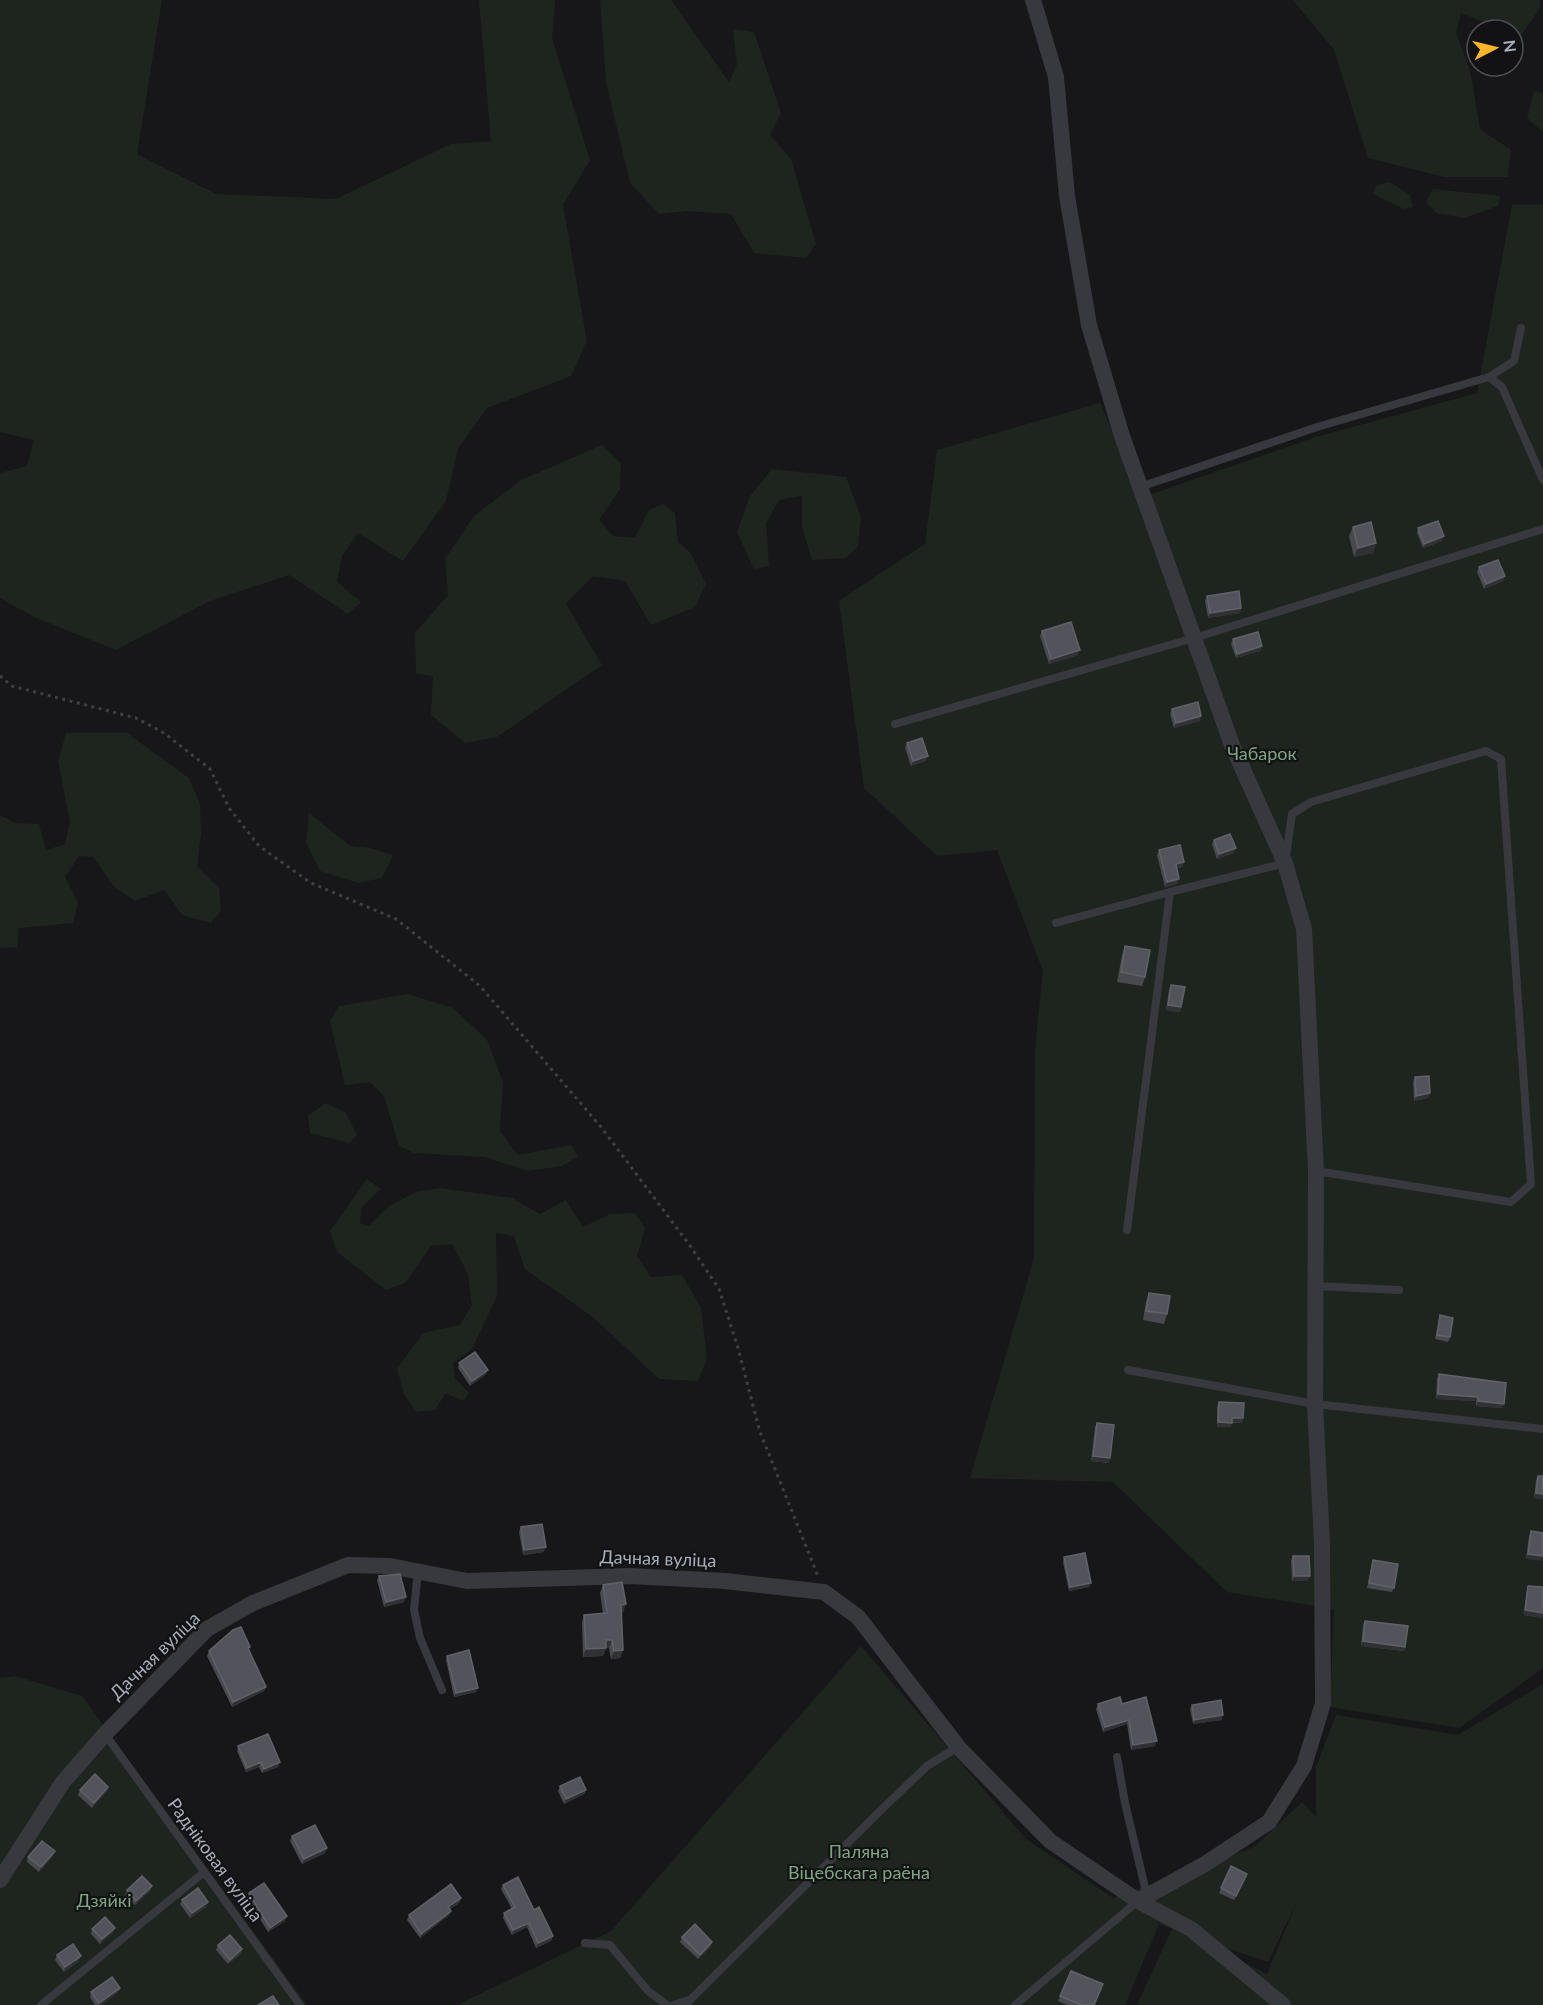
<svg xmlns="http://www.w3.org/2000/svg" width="1543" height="2005" viewBox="0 0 1543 2005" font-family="Lato,sans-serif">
	<rect width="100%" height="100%" fill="#17171a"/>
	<!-- green -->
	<path fill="#1d251e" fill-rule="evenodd" d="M 0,0 L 162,0 L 137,154 L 216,194 L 336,199 L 451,144 L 491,141 L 479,0 L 555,0 L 552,38 L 590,160 L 563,205 L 587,341 L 571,376 L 487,408 L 458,449 L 446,501 L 403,561 L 358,533 L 342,556 L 337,582 L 361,602 L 348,614 L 289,575 L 210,601 L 116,650 L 34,617 L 0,598 L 0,473 L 27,466 L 34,440 L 0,432 Z
		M 600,0 L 671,0 L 729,82 L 737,65 L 733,29 L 754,32 L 781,113 L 770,135 L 791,159 L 816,244 L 806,258 L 754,253 L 731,214 L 688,211 L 659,214 L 630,183 L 606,82 Z
		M 1293,0 L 1540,0 L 1540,8 L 1520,37 L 1513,34 L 1513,30 L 1504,30 L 1461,13 L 1456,33 L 1470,70 L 1480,129 L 1511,150 L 1508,177 L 1444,177 L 1368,158 L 1334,50 Z
		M 1534,91 L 1543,93 L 1543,132 L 1527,118 Z
		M 1390,182 L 1410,195 L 1413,207 L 1404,209 L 1373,194 L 1376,185 Z
		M 1433,189 L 1500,196 L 1498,206 L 1464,218 L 1436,213 L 1426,202 Z
		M 1512,205 L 1543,205 L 1543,1668 L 1459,1728 L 1330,1707 L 1334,1609 L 1227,1592 L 1113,1482 L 970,1478 L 1034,1258 L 1035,1049 L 1043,971 L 997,850 L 937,856 L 864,788 L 839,601 L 925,544 L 937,450 L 1100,403 L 1143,497 L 1316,437 L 1477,393 Z
		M 602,445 L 621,464 L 620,489 L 599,520 L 613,536 L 635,538 L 649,510 L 663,504 L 675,513 L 678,542 L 690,552 L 706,584 L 695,607 L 651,625 L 625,581 L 593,576 L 566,604 L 602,665 L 497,737 L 465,743 L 431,715 L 433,676 L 416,674 L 415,633 L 448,595 L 445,559 L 474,516 L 521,480 Z
		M 772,469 L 846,477 L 861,517 L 858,546 L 846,558 L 812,560 L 802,527 L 802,496 L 779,500 L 766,523 L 769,566 L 754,569 L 737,532 L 750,496 Z
		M 66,733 L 127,733 L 189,778 L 200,804 L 201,833 L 197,866 L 219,888 L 221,911 L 211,923 L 182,915 L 164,890 L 135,901 L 114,887 L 93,857 L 79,856 L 65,877 L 78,903 L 73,923 L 19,928 L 17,947 L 0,948 L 0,815 L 15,823 L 39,824 L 46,850 L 65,844 L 70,822 L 58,761 Z
		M 309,813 L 350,846 L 370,848 L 393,855 L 382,878 L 358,883 L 320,871 L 306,843 Z
		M 408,994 L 453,1008 L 487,1040 L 503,1082 L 500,1131 L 518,1155 L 571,1145 L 578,1156 L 562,1166 L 528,1171 L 485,1157 L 414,1153 L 399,1146 L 384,1096 L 370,1082 L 345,1085 L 330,1021 L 339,1006 Z
		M 326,1103 L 346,1113 L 357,1135 L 350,1143 L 310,1133 L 308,1116 Z
		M 367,1179 L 381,1189 L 361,1208 L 360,1223 L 369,1226 L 389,1206 L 416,1192 L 440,1188 L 512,1198 L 540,1214 L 566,1200 L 583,1227 L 610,1214 L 635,1213 L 645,1228 L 637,1256 L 651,1277 L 682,1275 L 701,1308 L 707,1359 L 698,1381 L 659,1379 L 594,1318 L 525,1269 L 514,1236 L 496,1233 L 497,1296 L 472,1349 L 453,1363 L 455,1378 L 469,1393 L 463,1401 L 446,1393 L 435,1410 L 416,1412 L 404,1394 L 397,1369 L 423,1333 L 460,1325 L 472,1305 L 468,1274 L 452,1244 L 431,1246 L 405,1283 L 386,1290 L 337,1252 L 330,1231 Z
		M 861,1646 L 1026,1839 L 1113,1898 L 1254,1847 L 1302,1802 L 1316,1817 L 1316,1767 L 1336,1715 L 1458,1735 L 1543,1684 L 1543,2005 L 1137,2005 L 1172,1929 L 1159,1924 L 1125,2005 L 457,2005 L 611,1931 ZM 1296,1904 L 1267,1974 L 1196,1938 L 1268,1962 Z
		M 15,1676 L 82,1696 L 307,2005 L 0,2005 L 0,1678 Z"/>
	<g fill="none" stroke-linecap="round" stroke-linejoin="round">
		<!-- path -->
		<path stroke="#3e4046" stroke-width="3" stroke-dasharray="3 4.5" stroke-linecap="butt" d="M 0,676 L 12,686 L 136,718 L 164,733 L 210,769 L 229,808 L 259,846 L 311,883 L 396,919 L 480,986 L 601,1127 L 691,1247 L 719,1289 L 738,1348 L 760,1432 L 818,1576"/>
		<!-- lane -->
		<path stroke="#38393f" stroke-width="8" d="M 1489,377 L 1514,361 L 1521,328
			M 1140,487 L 1317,427 L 1489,377 L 1502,387 L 1543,480
			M 895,724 L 1194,638 L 1543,529
			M 1056,923 L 1170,892
			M 1127,1230 L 1170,892 L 1285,863 L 1292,814 L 1311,802 L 1486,751 L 1501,759 L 1531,1184 L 1511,1202 L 1316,1171
			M 1316,1286 L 1399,1290
			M 1128,1370 L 1315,1404 L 1543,1429
			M 418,1571 L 414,1610 L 420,1638 L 442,1690
			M 105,1734 L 300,2005
			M 1117,1757 L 1125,1803 L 1147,1896
			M 585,1943 L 610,1945 L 648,1991 L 667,2005
			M 41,2005 L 203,1873
			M 673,2005 L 689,2000
			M 685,2005 L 879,1812 L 927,1766 L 958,1747
			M 1015,2005 L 1138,1901"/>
		<!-- street -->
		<path stroke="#38393f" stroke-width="16" d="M 1033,0 L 1056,77 L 1067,196 L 1089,325 L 1122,436 L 1232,745 L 1285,863 L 1304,929 L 1316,1171 L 1315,1404 L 1322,1543 L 1323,1703 L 1304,1766 L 1269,1822 L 1205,1864 L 1138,1901
			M 0,1880 L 63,1782 L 105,1734 L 207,1629 L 253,1603 L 348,1565 L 390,1566 L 467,1581 L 630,1576 L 725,1581 L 824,1592 L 858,1617 L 958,1747 L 1050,1841 L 1138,1901 L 1191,1929 L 1283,2005"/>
	</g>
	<!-- wall -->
	<path fill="#484a4f" d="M 1353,527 L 1376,543 L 1373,553 L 1354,557 L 1349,536 Z
		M 1418,528 L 1442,541 L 1423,548 L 1417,533 Z
		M 1479,567 L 1505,576 L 1503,581 L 1484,589 L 1477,572 Z
		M 1207,596 L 1241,608 L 1240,613 L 1208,618 L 1205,601 Z
		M 1042,631 L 1078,655 L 1049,664 L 1040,636 Z
		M 1233,639 L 1262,646 L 1260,651 L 1236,658 L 1231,644 Z
		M 1172,709 L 1200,721 L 1174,728 L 1170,714 Z
		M 907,743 L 926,761 L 911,766 L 905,748 Z
		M 1214,840 L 1234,853 L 1217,859 L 1212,844 Z
		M 1159,850 L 1184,862 L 1182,867 L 1177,868 L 1179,879 L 1177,884 L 1165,887 L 1157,855 Z
		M 1125,946 L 1145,977 L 1142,986 L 1117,982 L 1122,955 Z
		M 1171,985 L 1181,1007 L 1180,1012 L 1166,1010 L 1169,990 Z
		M 1415,1077 L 1430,1093 L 1428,1098 L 1414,1101 L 1413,1082 Z
		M 1149,1293 L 1167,1314 L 1164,1324 L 1143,1320 L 1146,1302 Z
		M 1440,1315 L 1450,1337 L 1448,1342 L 1435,1339 Z
		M 459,1363 L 486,1374 L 470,1386 L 458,1368 Z
		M 1439,1374 L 1502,1408 L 1476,1406 L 1476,1401 L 1436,1399 L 1437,1379 Z
		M 1219,1402 L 1243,1418 L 1242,1423 L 1232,1423 L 1230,1427 L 1217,1427 L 1217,1407 Z
		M 1097,1423 L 1109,1463 L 1091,1461 L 1095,1427 Z
		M 1538,1476 L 1543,1476 L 1543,1499 L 1534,1498 L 1536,1480 Z
		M 521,1527 L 544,1552 L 523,1555 L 519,1532 Z
		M 1531,1531 L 1543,1533 L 1526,1559 L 1529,1536 Z
		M 1293,1556 L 1308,1580 L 1292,1581 L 1291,1561 Z
		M 1064,1557 L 1091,1583 L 1089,1587 L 1069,1591 L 1063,1562 Z
		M 1373,1560 L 1394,1588 L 1392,1592 L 1367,1588 Z
		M 379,1576 L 404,1602 L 384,1607 L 377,1580 Z
		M 603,1585 L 623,1613 L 621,1613 L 623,1650 L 620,1658 L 611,1659 L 609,1648 L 606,1648 L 603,1656 L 583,1657 L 582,1623 L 584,1615 L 603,1614 L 600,1593 Z
		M 1528,1586 L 1543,1587 L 1543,1618 L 1524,1615 L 1527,1590 Z
		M 1365,1621 L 1405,1647 L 1404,1651 L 1361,1646 L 1363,1625 Z
		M 209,1651 L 249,1651 L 266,1687 L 264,1691 L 232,1707 L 207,1656 Z
		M 447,1656 L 476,1692 L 454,1697 L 446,1660 Z
		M 1098,1704 L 1122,1704 L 1155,1746 L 1131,1750 L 1127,1724 L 1103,1732 L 1096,1709 Z
		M 1192,1705 L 1222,1720 L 1193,1724 L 1190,1709 Z
		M 238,1746 L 280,1762 L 278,1767 L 262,1773 L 259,1767 L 246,1772 L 237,1751 Z
		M 560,1786 L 586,1790 L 584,1794 L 564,1804 L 558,1791 Z
		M 108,1787 L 107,1791 L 92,1808 L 78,1795 L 80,1790 Z
		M 292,1836 L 327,1848 L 325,1853 L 302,1864 L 290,1841 Z
		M 53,1856 L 39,1872 L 27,1862 L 28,1857 Z
		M 1245,1879 L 1234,1900 L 1219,1893 L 1221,1888 Z
		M 503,1885 L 534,1910 L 553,1936 L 551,1941 L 536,1948 L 527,1927 L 512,1935 L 503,1918 L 504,1913 L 512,1909 L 501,1889 Z
		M 152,1886 L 150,1891 L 135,1905 L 125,1895 L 127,1890 Z
		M 249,1893 L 285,1921 L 268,1932 L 247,1898 Z
		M 461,1898 L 459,1903 L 450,1909 L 451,1911 L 449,1915 L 420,1938 L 407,1920 L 409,1915 Z
		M 182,1900 L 206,1907 L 190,1918 L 180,1904 Z
		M 115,1928 L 113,1932 L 100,1944 L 91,1934 L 92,1929 Z
		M 682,1937 L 711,1946 L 698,1959 L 680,1942 Z
		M 218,1945 L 242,1949 L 241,1954 L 228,1964 L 216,1950 Z
		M 57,1955 L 79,1961 L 64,1972 L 55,1960 Z
		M 1071,1971 L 1094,2005 L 1067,2005 L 1058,2001 Z
		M 120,1988 L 118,1992 L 101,2005 L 95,2005 L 90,1997 L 91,1992 Z"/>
	<!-- shaded-wall -->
	<path fill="#303135" d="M 1444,536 L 1442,541 L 1423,548 L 1424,544 Z
		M 1376,543 L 1373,553 L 1354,557 L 1358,548 Z
		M 1505,576 L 1503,581 L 1484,589 L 1486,584 Z
		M 1241,608 L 1240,613 L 1208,618 L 1210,613 Z
		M 1262,646 L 1260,651 L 1236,658 L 1237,654 Z
		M 1080,650 L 1078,655 L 1049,664 L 1051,659 Z
		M 1201,716 L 1200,721 L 1174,728 L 1176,723 Z
		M 928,756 L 926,761 L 911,766 L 913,761 Z
		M 1236,848 L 1234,853 L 1217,859 L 1219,854 Z
		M 1184,862 L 1182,867 L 1174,869 L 1176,864 Z
		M 1179,879 L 1177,884 L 1165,887 L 1167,882 Z
		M 1168,1005 L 1181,1007 L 1180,1012 L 1166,1010 Z
		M 1430,1093 L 1428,1098 L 1414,1101 L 1416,1096 Z
		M 488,1370 L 486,1374 L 470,1386 L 472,1381 Z
		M 1438,1394 L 1478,1397 L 1476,1401 L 1436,1399 Z
		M 1478,1401 L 1504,1404 L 1502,1408 L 1476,1406 Z
		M 1232,1418 L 1243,1418 L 1242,1423 L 1230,1422 Z
		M 1218,1422 L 1232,1423 L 1230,1427 L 1217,1427 Z
		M 1093,1456 L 1110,1458 L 1109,1463 L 1091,1461 Z
		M 1536,1493 L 1543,1494 L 1543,1499 L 1534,1498 Z
		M 546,1547 L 544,1552 L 523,1555 L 524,1550 Z
		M 1528,1554 L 1543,1556 L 1543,1561 L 1526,1559 Z
		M 1294,1576 L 1310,1576 L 1308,1580 L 1292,1581 Z
		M 1091,1583 L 1089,1587 L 1069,1591 L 1070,1587 Z
		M 406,1597 L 404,1602 L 384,1607 L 386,1602 Z
		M 626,1604 L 623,1613 L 618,1613 L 621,1605 Z
		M 1525,1610 L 1543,1613 L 1543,1618 L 1524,1615 Z
		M 606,1640 L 612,1640 L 609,1648 L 606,1648 L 603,1656 L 583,1657 L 586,1649 Z
		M 1363,1641 L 1405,1647 L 1404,1651 L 1361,1646 Z
		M 623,1650 L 620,1658 L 611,1659 L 614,1651 Z
		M 266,1687 L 264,1691 L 232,1707 L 233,1702 Z
		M 478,1688 L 476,1692 L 454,1697 L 456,1693 Z
		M 1223,1715 L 1222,1720 L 1193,1724 L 1194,1720 Z
		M 1129,1720 L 1127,1724 L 1103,1732 L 1105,1727 Z
		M 1157,1741 L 1155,1746 L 1131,1750 L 1133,1745 Z
		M 261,1762 L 259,1767 L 246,1772 L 247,1768 Z
		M 280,1762 L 278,1767 L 262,1773 L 264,1769 Z
		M 108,1787 L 107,1791 L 92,1808 L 94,1803 Z
		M 586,1790 L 584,1794 L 564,1804 L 566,1799 Z
		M 327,1848 L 325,1853 L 302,1864 L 304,1859 Z
		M 55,1851 L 53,1856 L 39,1872 L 41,1867 Z
		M 152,1886 L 150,1891 L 135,1905 L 136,1901 Z
		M 461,1898 L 459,1903 L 446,1912 L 448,1907 Z
		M 208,1902 L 206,1907 L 190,1918 L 192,1913 Z
		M 451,1911 L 449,1915 L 420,1938 L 421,1934 Z
		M 287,1916 L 285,1921 L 268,1932 L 270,1928 Z
		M 529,1923 L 527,1927 L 512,1935 L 513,1930 Z
		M 115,1928 L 113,1932 L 100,1944 L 102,1939 Z
		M 553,1936 L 551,1941 L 536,1948 L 538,1943 Z
		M 712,1942 L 711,1946 L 698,1959 L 700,1955 Z
		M 242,1949 L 241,1954 L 228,1964 L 230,1960 Z
		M 81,1956 L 79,1961 L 64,1972 L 65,1967 Z
		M 120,1988 L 118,1992 L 101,2005 L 99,2005 L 99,2003 Z"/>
	<!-- building -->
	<path fill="#53545b" stroke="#60626a" stroke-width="1.5" d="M 1438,521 L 1444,536 L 1424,544 L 1418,528 Z
		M 1371,522 L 1376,543 L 1358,548 L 1353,527 Z
		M 1498,560 L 1505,576 L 1486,584 L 1479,567 Z
		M 1239,591 L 1241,608 L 1210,613 L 1207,596 Z
		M 1071,622 L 1080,650 L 1051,659 L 1042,631 Z
		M 1258,632 L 1262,646 L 1237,654 L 1233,639 Z
		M 1198,702 L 1201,716 L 1176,723 L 1172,709 Z
		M 922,738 L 928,756 L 913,761 L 907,743 Z
		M 1230,834 L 1236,848 L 1219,854 L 1214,840 Z
		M 1180,845 L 1184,862 L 1176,864 L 1179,879 L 1167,882 L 1159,850 Z
		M 1125,946 L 1150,950 L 1145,977 L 1121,972 Z
		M 1171,985 L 1185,987 L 1181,1007 L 1168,1005 Z
		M 1429,1076 L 1430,1093 L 1416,1096 L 1415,1077 Z
		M 1149,1293 L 1170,1296 L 1167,1314 L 1146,1311 Z
		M 1440,1315 L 1453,1318 L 1450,1337 L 1437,1335 Z
		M 475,1352 L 488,1370 L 472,1381 L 459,1363 Z
		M 1439,1374 L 1506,1383 L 1504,1404 L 1478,1401 L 1478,1397 L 1438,1394 Z
		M 1219,1402 L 1244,1403 L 1243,1418 L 1232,1418 L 1232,1423 L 1218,1422 Z
		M 1097,1423 L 1114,1425 L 1110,1458 L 1093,1456 Z
		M 1538,1476 L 1543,1476 L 1543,1494 L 1536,1493 Z
		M 542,1524 L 546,1547 L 524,1550 L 521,1527 Z
		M 1531,1531 L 1543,1533 L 1543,1556 L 1528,1554 Z
		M 1085,1553 L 1091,1583 L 1070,1587 L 1064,1557 Z
		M 1293,1556 L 1309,1556 L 1310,1576 L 1294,1576 Z
		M 1373,1560 L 1398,1564 L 1394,1588 L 1369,1583 Z
		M 400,1574 L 406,1597 L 386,1602 L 379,1576 Z
		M 622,1582 L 626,1604 L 621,1605 L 623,1650 L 614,1651 L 612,1640 L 606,1640 L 606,1648 L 586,1649 L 584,1615 L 607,1613 L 603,1585 Z
		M 1528,1586 L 1543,1587 L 1543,1613 L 1525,1610 Z
		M 1365,1621 L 1408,1626 L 1405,1647 L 1363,1641 Z
		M 241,1627 L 250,1647 L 248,1648 L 266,1687 L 233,1702 L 209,1651 L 233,1630 Z
		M 469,1650 L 478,1688 L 456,1693 L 447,1656 Z
		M 1120,1697 L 1122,1704 L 1146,1697 L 1157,1741 L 1133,1745 L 1129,1720 L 1105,1727 L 1098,1704 Z
		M 1221,1700 L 1223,1715 L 1194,1720 L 1192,1705 Z
		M 268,1734 L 280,1762 L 264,1769 L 261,1762 L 247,1768 L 238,1746 Z
		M 95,1774 L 108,1787 L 94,1803 L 80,1790 Z
		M 580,1777 L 586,1790 L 566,1799 L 560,1786 Z
		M 315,1825 L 327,1848 L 304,1859 L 292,1836 Z
		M 42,1841 L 55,1851 L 41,1867 L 28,1857 Z
		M 1231,1866 L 1247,1874 L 1236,1896 L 1221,1888 Z
		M 142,1876 L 152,1886 L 136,1901 L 127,1890 Z
		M 518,1877 L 534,1910 L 539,1907 L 553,1936 L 538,1943 L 529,1923 L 513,1930 L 504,1913 L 515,1907 L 503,1885 Z
		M 264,1883 L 287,1916 L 270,1928 L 249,1893 Z
		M 451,1884 L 461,1898 L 448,1907 L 451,1911 L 421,1934 L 409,1915 Z
		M 198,1888 L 208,1902 L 192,1913 L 182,1900 Z
		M 105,1917 L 115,1928 L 102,1939 L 92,1929 Z
		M 695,1924 L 712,1942 L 700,1955 L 682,1937 Z
		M 230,1935 L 242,1949 L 230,1960 L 218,1945 Z
		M 73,1944 L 81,1956 L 65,1967 L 57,1955 Z
		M 1071,1971 L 1103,1984 L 1094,2005 L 1081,2005 L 1060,1996 Z
		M 112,1977 L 120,1988 L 99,2003 L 91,1992 Z
		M 273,1996 L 279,2005 L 258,2005 Z"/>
	<g text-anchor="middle" stroke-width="4.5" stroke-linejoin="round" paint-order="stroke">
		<!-- park labels -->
		<g font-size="18" fill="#7ea780" stroke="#121215">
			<text x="1262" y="760">Чабарок</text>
			<text x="859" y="1858">Паляна<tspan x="859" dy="21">Віцебскага раёна</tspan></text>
			<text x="104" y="1907">Дзяйкі</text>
		</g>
		<!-- street labels -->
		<g font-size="18" fill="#a8aebb" stroke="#121215">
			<text transform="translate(658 1559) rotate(2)" y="6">Дачная вуліца</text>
			<text transform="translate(155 1656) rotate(-44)" y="6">Дачная вуліца</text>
			<text transform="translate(215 1860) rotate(54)" y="6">Радніковая вуліца</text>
		</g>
	</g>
	<!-- north arrow -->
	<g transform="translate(1495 48) rotate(83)"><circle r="28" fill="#121215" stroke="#4e5057" stroke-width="1.5"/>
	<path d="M0-4.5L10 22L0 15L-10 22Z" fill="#ffb42a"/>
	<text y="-9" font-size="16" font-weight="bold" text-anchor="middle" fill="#a8aebb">N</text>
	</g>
</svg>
